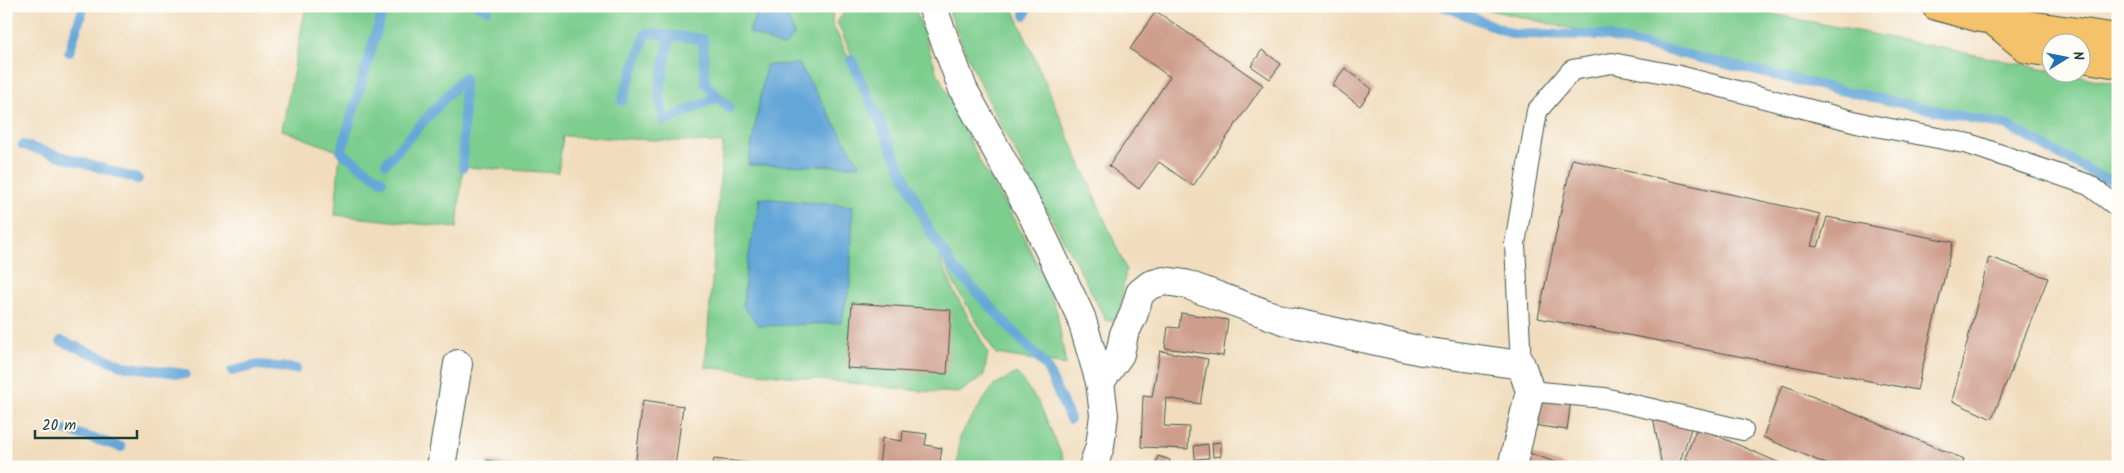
<svg xmlns="http://www.w3.org/2000/svg" width="2124" height="473" viewBox="0 0 2124 473" font-family="Kalam,sans-serif">
	<rect width="100%" height="100%" fill="#fdfcf7"/>
	<filter id="ink" filterUnits="userSpaceOnUse"><feTurbulence type="fractalNoise" baseFrequency=".02" numOctaves="2"/><feDisplacementMap in="SourceGraphic" scale="10" xChannelSelector="R" yChannelSelector="G"/><feConvolveMatrix kernelMatrix="1 2 1 2 8 2 1 2 1" color-interpolation-filters="sRGB"/></filter>
	<filter id="wash" filterUnits="userSpaceOnUse"><feTurbulence type="fractalNoise" baseFrequency=".0096" numOctaves="4" result="noise"/><feDisplacementMap in="SourceGraphic" scale="20" xChannelSelector="R" yChannelSelector="G"/><feGaussianBlur stdDeviation="1.12" result="paint"/><feColorMatrix in="noise" values="0 0 0 0 0 0 0 0 0 0 0 0 0 0 0 0 0 1.4 0 .05"/><feComposite in="paint" operator="in"/></filter>
	<g filter="url(#wash)">
		<rect width="100%" height="100%" fill="#f1ddbd"/>
		<!-- green -->
		<path fill="#7ccd8e" stroke="#4e8561" d="M 306,6 L 833,6 L 832,23 L 923,215 L 953,290 L 988,352 L 984,375 L 959,393 L 921,391 L 705,367 L 723,143 L 563,136 L 558,173 L 463,167 L 457,228 L 335,215 L 340,152 L 282,130 Z
			M 849,6 L 914,6 L 937,72 L 982,166 L 1019,228 L 1043,276 L 1057,312 L 1066,365 L 996,354 L 954,284 L 837,22 Z
			M 947,6 L 1012,6 L 1126,269 L 1119,319 L 1106,321 C 1054,216 988,116 947,6 Z
			M 1473,6 L 1733,6 L 2051,70 L 2052,72 L 2062,73 L 2118,84 L 2118,180 L 2102,178 L 2008,126 L 1835,89 Z
			M 1017,373 L 1039,403 L 1067,467 L 957,467 L 960,435 L 994,385 Z"/>
		<!-- water -->
		<path fill="#64a6d8" stroke="#427286" d="M 767,11 L 787,15 L 794,35 L 784,47 L 749,32 L 755,16 Z
			M 799,64 L 860,166 L 748,165 L 766,65 Z
			M 760,198 L 853,206 L 850,285 L 841,323 L 759,326 L 743,306 L 746,269 Z"/>
		<g fill="none" stroke-linecap="round" stroke-linejoin="round">
			<!-- stream -->
			<path stroke="#64a6d8" stroke-width="10" d="M 478,6 L 487,9 L 487,6
				M 1444,6 L 1513,34 L 1600,35 L 1835,89 L 2008,126 L 2102,178 L 2118,180
				M 1025,15 L 1027,6
				M 670,36 L 659,95 L 664,121 L 718,97
				M 69,52 L 84,6
				M 851,59 L 930,232 L 952,266 L 1046,366 L 1070,419
				M 622,101 L 646,33 L 703,39 L 705,83 L 729,108
				M 23,145 L 138,179
				M 386,163 L 464,77 L 463,167
				M 382,181 L 341,152 L 384,6
				M 61,341 L 124,366 L 185,374
				M 232,371 L 258,365 L 296,369
				M 65,430 L 121,447"/>
		</g>
		<g id="blocks">
			<!-- building -->
			<path fill="#ce9d8b" d="M 1156,11 L 1263,85 L 1193,186 L 1159,162 L 1139,189 L 1109,166 L 1170,77 L 1130,49 Z
				M 1262,50 L 1281,64 L 1270,79 L 1251,66 Z
				M 1345,68 L 1372,89 L 1360,106 L 1332,85 Z
				M 1572,159 L 1820,214 L 1811,246 L 1818,247 L 1827,217 L 1953,242 L 1917,390 L 1538,318 Z
				M 1989,257 L 2048,278 L 1992,419 L 1952,401 Z
				M 852,303 L 951,310 L 947,374 L 847,368 Z
				M 1181,313 L 1228,320 L 1223,356 L 1165,348 L 1168,327 L 1179,328 Z
				M 1160,351 L 1208,359 L 1200,404 L 1166,398 L 1164,426 L 1189,427 L 1188,449 L 1141,447 L 1143,396 L 1152,397 Z
				M 1782,385 L 1799,391 L 1964,459 L 1961,467 L 1833,467 L 1763,437 Z
				M 1537,395 L 1571,400 L 1567,430 L 1533,425 Z
				M 643,400 L 683,406 L 675,467 L 635,467 Z
				M 1653,416 L 1692,426 L 1679,464 L 1686,467 L 1662,467 Z
				M 1697,427 L 1773,460 L 1788,467 L 1702,467 L 1685,458 Z
				M 903,431 L 927,434 L 925,445 L 942,448 L 939,467 L 879,467 L 882,438 L 902,441 Z
				M 1221,442 L 1221,456 L 1213,457 L 1212,443 Z
				M 1208,444 L 1209,458 L 1195,459 L 1194,446 Z
				M 1523,451 L 1567,466 L 1567,467 L 1517,467 Z
				M 1158,456 L 1170,460 L 1168,467 L 1155,467 Z
				M 714,459 L 759,464 L 758,467 L 712,467 Z
				M 487,460 L 517,465 L 517,467 L 486,467 Z"/>
		</g>
	</g>
	<g filter="url(#ink)">
		<use href="#blocks" fill-opacity="0" stroke="#3e5549" stroke-width="1"/>
		<g fill="none" stroke-linecap="round" stroke-linejoin="round">
			<defs>
				<path id="service" d="M 1521,365 L 1515,244 L 1537,111 L 1572,70 L 1612,63 L 1675,75 L 1865,124 L 1969,144 L 2089,185 L 2118,207
					M 1530,391 L 1604,398 L 1743,430"/>
				<path id="minor" d="M 1100,382 L 1120,354 L 1124,334 L 1133,316 L 1140,293 L 1150,285 L 1164,281 L 1185,284 L 1286,321 L 1422,351 L 1521,365 L 1530,391 L 1512,467
					M 441,467 L 458,364"/>
				<path id="tertiary" d="M 932,6 L 963,89 L 1034,218 L 1081,317 L 1100,382 L 1104,415 L 1100,446 L 1093,467"/>
				<path id="motorway" d="M 1936,6 L 1980,18 L 2118,38
					M 1990,18 L 2027,49 L 2052,53
					M 2082,58 L 2118,64"/>
			</defs>
			<!-- service casing -->
			<use href="#service" stroke="#3e5549" stroke-width="22"/>
			<!-- minor casing -->
			<use href="#minor" stroke="#3e5549" stroke-width="30"/>
			<!-- tertiary casing -->
			<use href="#tertiary" stroke="#3e5549" stroke-width="30"/>
			<!-- motorway casing -->
			<use href="#motorway" stroke="#3e5549" stroke-width="30"/>
			<!-- service -->
			<use href="#service" stroke="#fff" stroke-width="20"/>
			<!-- minor -->
			<use href="#minor" stroke="#fff" stroke-width="28"/>
			<!-- tertiary -->
			<use href="#tertiary" stroke="#fff" stroke-width="28"/>
			<!-- motorway -->
			<use href="#motorway" stroke="#f4c26a" stroke-width="28"/>
		</g>
	</g>
	<!-- margin -->
	<rect width="2124" height="473" fill="none" stroke="#fdfcf7" stroke-width="25"/>
	<!-- north arrow -->
	<g transform="translate(2066 58) rotate(80)"><circle r="24" fill="#fdfcf7" stroke="#a4b0a9"/>
	<path d="M0-4L9 19L0 12L-9 19Z" fill="#1f6fb2"/>
	<text y="-8" font-size="14" font-weight="bold" text-anchor="middle" fill="#1f3d34">N</text>
	</g>
	<!-- scale -->
	<path d="M35 430v8h102v-8" fill="none" stroke="#1f3d34" stroke-width="2.5"/>
	<text x="42" y="430" font-size="15" fill="#1f3d34" stroke="#fdfcf7" stroke-width="4" paint-order="stroke">20 m</text>
</svg>
